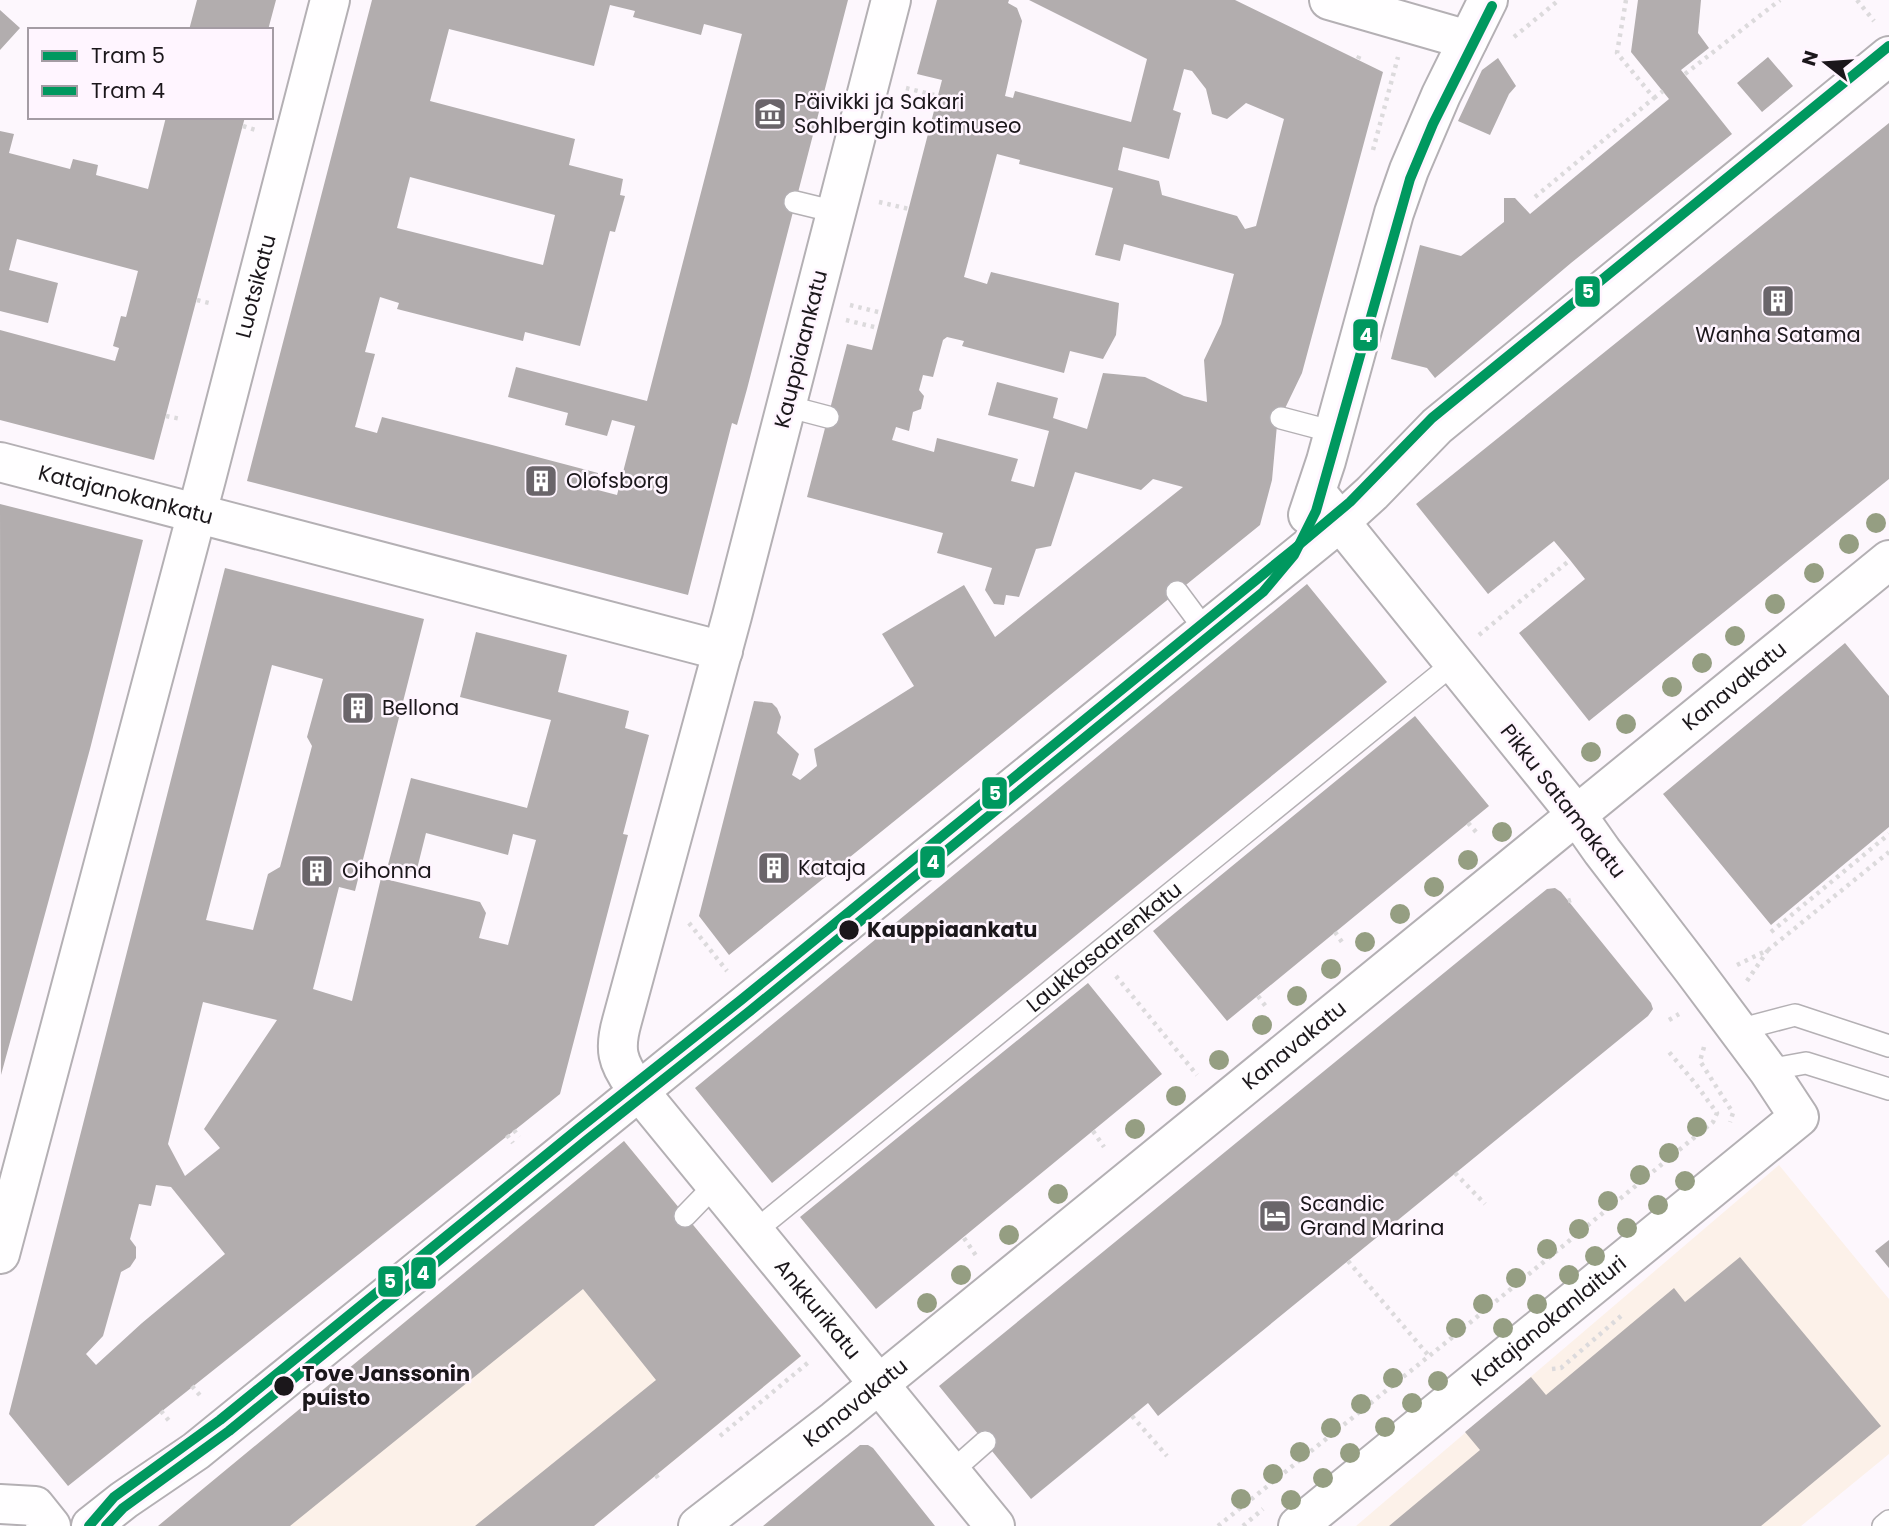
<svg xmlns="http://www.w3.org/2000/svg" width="1889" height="1526" viewBox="0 0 1889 1526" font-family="Poppins,sans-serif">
	<rect width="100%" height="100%" fill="#fdf7fd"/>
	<!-- commercial -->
	<path fill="#fcf1e9" d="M 624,1141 L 801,1356 L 594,1526 L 158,1526 Z
		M 1779,1165 L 1889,1299 L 1889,1454 L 1801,1526 L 1356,1526 Z"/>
	<!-- building -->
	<path fill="#b2adae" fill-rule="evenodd" d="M 197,0 L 276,0 L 268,30 L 189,30 Z
		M 372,0 L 848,0 L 747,389 L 737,425 L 732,423 L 688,595 L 247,481 ZM 610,5 L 635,11 L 633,17 L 701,35 L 704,24 L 742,34 L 647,401 L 516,367 L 508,397 L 568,413 L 565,425 L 607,436 L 612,420 L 635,426 L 617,495 L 594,489 L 598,473 L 496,446 L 382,417 L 377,433 L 355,427 L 375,354 L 365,352 L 380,297 L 399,303 L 397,309 L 523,341 L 525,332 L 580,346 L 610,231 L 615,232 L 625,196 L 620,195 L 623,179 L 569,165 L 575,139 L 430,101 L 449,29 L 594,66 ZM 410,177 L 555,215 L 543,265 L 397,228 Z
		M 937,0 L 1009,0 L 1008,3 L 1017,8 L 1022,21 L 1005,96 L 1013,98 L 1015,91 L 1131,122 L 1147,59 L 1029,0 L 1235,0 L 1383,72 L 1302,373 L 1277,425 L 1272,480 L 1260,525 L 729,955 L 699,916 L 754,701 L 772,703 L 777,708 L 781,717 L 777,733 L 799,754 L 792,775 L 800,780 L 817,766 L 814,749 L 914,686 L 882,634 L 964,585 L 995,637 L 1183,487 L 1153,479 L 1141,490 L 1075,472 L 1051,546 L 1036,549 L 1019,597 L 1006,595 L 1004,605 L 994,604 L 985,590 L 992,568 L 937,553 L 943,533 L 807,497 L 847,344 L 872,350 L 942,80 L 917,74 ZM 1184,69 L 1192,71 L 1206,89 L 1212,114 L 1227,119 L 1246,103 L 1284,119 L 1256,226 L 1245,229 L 1237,216 L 1162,195 L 1159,181 L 1118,170 L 1123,147 L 1169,159 L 1181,113 L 1173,110 ZM 997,154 L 1020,160 L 1019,164 L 1113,188 L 1095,255 L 1120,261 L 1124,244 L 1234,274 L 1221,324 L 1204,360 L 1207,402 L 1184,396 L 1145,377 L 1103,373 L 1087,429 L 1053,418 L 1058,398 L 997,382 L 988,415 L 1049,431 L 1034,487 L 1011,481 L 1018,459 L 937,438 L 934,452 L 892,440 L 896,427 L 909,431 L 913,412 L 921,409 L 924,396 L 919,390 L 923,375 L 933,377 L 943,340 L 947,337 L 964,341 L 962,346 L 1064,373 L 1070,351 L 1103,359 L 1116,335 L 1119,303 L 991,272 L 987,284 L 964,277 Z
		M 1638,0 L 1701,0 L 1698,33 L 1709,48 L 1681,70 L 1732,134 L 1571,263 L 1435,378 L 1427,368 L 1391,359 L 1420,245 L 1461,256 L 1504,222 L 1504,198 L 1515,198 L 1530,214 L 1669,99 L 1631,52 Z
		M 0,10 L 20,28 L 0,50 Z
		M 1768,57 L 1793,86 L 1762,112 L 1737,83 Z
		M 1498,58 L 1516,86 L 1509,94 L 1490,135 L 1458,121 L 1482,70 Z
		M 166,117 L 245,117 L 154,460 L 0,420 L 0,330 L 115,361 L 119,348 L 113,346 L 121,316 L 126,317 L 138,271 L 17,239 L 9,270 L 58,283 L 48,323 L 0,311 L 0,131 L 14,134 L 9,153 L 70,169 L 73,159 L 98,165 L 96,175 L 148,189 Z
		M 1889,123 L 1889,479 L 1589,721 L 1519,633 L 1585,579 L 1570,560 L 1554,541 L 1488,594 L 1416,504 Z
		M 0,504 L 143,540 L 90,749 L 1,1075 Z
		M 225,568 L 424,619 L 355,891 L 339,887 L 313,989 L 352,1001 L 381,878 L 480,902 L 486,913 L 479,938 L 508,945 L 536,840 L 513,834 L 508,855 L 426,833 L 416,873 L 388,865 L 411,778 L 527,808 L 551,720 L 460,697 L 476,632 L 567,655 L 558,692 L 629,711 L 625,728 L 649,735 L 623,834 L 628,835 L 560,1094 L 68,1486 L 9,1414 ZM 272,665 L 323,679 L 307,737 L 312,746 L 280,867 L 268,874 L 253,930 L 206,920 ZM 203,1002 L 277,1020 L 204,1129 L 220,1148 L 185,1176 L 168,1144 ZM 156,1185 L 171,1187 L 225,1254 L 142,1323 L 96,1365 L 86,1354 L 103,1336 L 121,1272 L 130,1267 L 136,1258 L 136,1247 L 130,1239 L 139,1204 L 151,1206 Z
		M 1307,584 L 1387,682 L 772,1183 L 695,1088 Z
		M 1845,643 L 1889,696 L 1889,827 L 1771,925 L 1663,794 Z
		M 1415,716 L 1489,806 L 1227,1021 L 1153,931 Z
		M 1555,888 L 1561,892 L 1651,1003 L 1653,1009 L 1648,1016 L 1158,1416 L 1148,1403 L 1031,1499 L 939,1386 L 1505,923 L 1547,889 Z
		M 1088,983 L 1162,1074 L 876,1309 L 800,1217 Z
		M 624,1141 L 801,1356 L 594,1526 L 475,1526 L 656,1380 L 583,1289 L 290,1526 L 158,1526 Z
		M 1889,1240 L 1889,1268 L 1875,1251 Z
		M 1740,1257 L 1881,1426 L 1761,1526 L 1389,1526 L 1480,1450 L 1465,1432 L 1531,1377 L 1546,1395 L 1674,1288 L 1685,1302 Z
		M 860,1445 L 868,1445 L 873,1448 L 935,1526 L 763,1526 Z"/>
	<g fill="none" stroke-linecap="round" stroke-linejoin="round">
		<defs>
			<g id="lane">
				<path d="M 795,202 L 836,212"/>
				<path d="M 786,406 L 828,417"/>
				<path d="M 1281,418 L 1334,432"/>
				<path d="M 1177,592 L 1206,631"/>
				<path d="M 1738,1030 L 1795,1015 L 1889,1046"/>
				<path d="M 1768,1070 L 1806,1063 L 1889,1089"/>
				<path d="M 685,1216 L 716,1184"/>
				<path id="s1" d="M 755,1231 L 1454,663"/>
				<path d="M 951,1472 L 985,1442"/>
				<path d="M 1883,1526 L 1889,1521"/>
			</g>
			<g id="street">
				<path id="s2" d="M 891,0 L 732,616 L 622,1021 C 614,1049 617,1062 634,1085 L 995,1526"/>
				<path d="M 1329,0 L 1468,40"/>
				<path id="s3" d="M 0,462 L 723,651"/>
				<path d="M 1308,515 L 1326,461 L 1394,213 L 1409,170 L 1441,95 L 1488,0"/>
				<path id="s4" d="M 0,1254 L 206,479 L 330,0"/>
				<path d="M 0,1504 L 35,1506 L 51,1526"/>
				<path d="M 91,1526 L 124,1500 L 196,1451 L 1340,522 L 1372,493 L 1437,426 L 1889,56"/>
				<path id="s5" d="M 1298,1526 L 1799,1117 L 1768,1070 L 1694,971 L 1602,851 L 1576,814 L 1316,492"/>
			</g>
			<g id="secondary">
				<path id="s6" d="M 698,1526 L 835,1420 L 1889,560"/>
			</g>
		</defs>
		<!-- lane casing -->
		<use href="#lane" stroke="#b4b0b4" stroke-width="24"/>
		<!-- street casing -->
		<use href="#street" stroke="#b4b0b4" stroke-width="42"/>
		<!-- secondary casing -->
		<use href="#secondary" stroke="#b4b0b4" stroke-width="42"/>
		<!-- path -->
		<path stroke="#dcdadc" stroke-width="4.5" stroke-dasharray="3.5 5" stroke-linecap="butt" d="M 1857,0 L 1874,21
			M 1514,37 L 1559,0
			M 1358,59 L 1361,52
			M 1685,74 L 1780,0
			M 906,88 L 938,96
			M 1654,98 L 1663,91
			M 243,126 L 259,131
			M 1373,150 L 1398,57
			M 1535,197 L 1654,98 L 1617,53 L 1626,0
			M 879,202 L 909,209
			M 197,300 L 213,304
			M 850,305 L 882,313
			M 846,320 L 878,328
			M 166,416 L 181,419
			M 1479,635 L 1570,560
			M 1468,823 L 1477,833
			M 1568,901 L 1571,900
			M 689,923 L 727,971
			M 1335,932 L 1344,945
			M 1771,932 L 1889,834
			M 1737,965 L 1768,950 L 1889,852
			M 1116,976 L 1197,1075
			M 1747,981 L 1768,950
			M 1258,996 L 1267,1008
			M 1669,1020 L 1679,1014
			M 1704,1047 L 1700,1061 L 1733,1113 L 1730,1122
			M 514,1130 L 519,1137
			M 1093,1131 L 1104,1147
			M 507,1135 L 513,1143
			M 1455,1173 L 1485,1204
			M 964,1238 L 977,1257
			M 1348,1261 L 1429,1356
			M 1552,1369 L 1561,1368 L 1621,1316
			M 192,1386 L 203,1399
			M 161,1411 L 170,1422
			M 1132,1416 L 1167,1456
			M 720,1436 L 810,1361
			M 656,1475 L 660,1481
			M 1218,1526 L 1449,1340 L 1713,1122 L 1717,1113 L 1695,1083 L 1669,1052
			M 1243,1526 L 1263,1509"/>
		<!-- lane -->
		<use href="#lane" stroke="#fffeff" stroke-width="21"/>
		<!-- street -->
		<use href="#street" stroke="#fffeff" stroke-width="38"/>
		<!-- secondary -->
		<use href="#secondary" stroke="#fffeff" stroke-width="38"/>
		<defs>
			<path id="tram-1" d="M 89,1526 L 114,1497 L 220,1420 L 578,1129 L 741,1000 L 1294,549 L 1350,502 L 1432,418 L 1889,46"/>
			<path id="tram-2" d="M 106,1526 L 123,1508 L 229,1431 L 587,1140 L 750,1011 L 1263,592 L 1294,555 L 1316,511 L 1410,179 L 1433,124 L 1492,6"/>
		</defs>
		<!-- tram-1 casing -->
		<use href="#tram-1" stroke="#fff5ff" stroke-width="16"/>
		<!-- tram-2 casing -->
		<use href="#tram-2" stroke="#fff5ff" stroke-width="16"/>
		<!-- tram-1 -->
		<use href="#tram-1" stroke="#00985f" stroke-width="10"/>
		<!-- tram-2 -->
		<use href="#tram-2" stroke="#00985f" stroke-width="10"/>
	</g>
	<!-- trees -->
	<g fill="#959e82">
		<circle cx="1876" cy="523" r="10"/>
		<circle cx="1849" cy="544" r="10"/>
		<circle cx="1814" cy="573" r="10"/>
		<circle cx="1775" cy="604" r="10"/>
		<circle cx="1735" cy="636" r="10"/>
		<circle cx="1702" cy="663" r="10"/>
		<circle cx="1672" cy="687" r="10"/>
		<circle cx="1626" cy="724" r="10"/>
		<circle cx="1591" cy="752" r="10"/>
		<circle cx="1502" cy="832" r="10"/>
		<circle cx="1468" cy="860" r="10"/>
		<circle cx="1434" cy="887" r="10"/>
		<circle cx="1400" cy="914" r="10"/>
		<circle cx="1365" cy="942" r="10"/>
		<circle cx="1331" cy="969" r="10"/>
		<circle cx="1297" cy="996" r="10"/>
		<circle cx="1262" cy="1025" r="10"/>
		<circle cx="1219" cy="1060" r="10"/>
		<circle cx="1176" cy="1096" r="10"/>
		<circle cx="1697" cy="1127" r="10"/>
		<circle cx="1135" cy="1129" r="10"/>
		<circle cx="1669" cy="1153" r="10"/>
		<circle cx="1640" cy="1175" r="10"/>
		<circle cx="1685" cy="1181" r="10"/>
		<circle cx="1058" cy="1194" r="10"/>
		<circle cx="1608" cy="1201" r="10"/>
		<circle cx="1658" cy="1205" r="10"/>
		<circle cx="1627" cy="1228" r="10"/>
		<circle cx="1579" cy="1229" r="10"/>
		<circle cx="1009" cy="1235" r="10"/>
		<circle cx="1547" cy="1249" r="10"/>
		<circle cx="1595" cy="1256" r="10"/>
		<circle cx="961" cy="1275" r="10"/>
		<circle cx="1569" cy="1275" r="10"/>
		<circle cx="1516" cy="1278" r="10"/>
		<circle cx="927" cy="1303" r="10"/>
		<circle cx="1483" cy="1304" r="10"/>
		<circle cx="1537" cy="1304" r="10"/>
		<circle cx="1456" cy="1328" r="10"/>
		<circle cx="1503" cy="1328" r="10"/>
		<circle cx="1393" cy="1378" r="10"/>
		<circle cx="1438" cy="1381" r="10"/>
		<circle cx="1412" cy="1403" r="10"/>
		<circle cx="1361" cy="1404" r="10"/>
		<circle cx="1385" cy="1427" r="10"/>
		<circle cx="1331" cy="1428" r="10"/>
		<circle cx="1300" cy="1452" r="10"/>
		<circle cx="1350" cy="1453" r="10"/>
		<circle cx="1273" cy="1474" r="10"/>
		<circle cx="1323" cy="1478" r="10"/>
		<circle cx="1241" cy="1499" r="10"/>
		<circle cx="1291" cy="1500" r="10"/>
	</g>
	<!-- icons -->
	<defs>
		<symbol id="museum-square" viewBox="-11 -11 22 22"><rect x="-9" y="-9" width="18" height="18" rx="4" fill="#6a656a" stroke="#fff5ff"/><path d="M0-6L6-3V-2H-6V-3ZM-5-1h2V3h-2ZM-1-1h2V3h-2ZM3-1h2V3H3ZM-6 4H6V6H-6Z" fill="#fff"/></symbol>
		<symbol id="building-square" viewBox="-11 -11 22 22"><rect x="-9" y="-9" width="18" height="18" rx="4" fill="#6a656a" stroke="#fff5ff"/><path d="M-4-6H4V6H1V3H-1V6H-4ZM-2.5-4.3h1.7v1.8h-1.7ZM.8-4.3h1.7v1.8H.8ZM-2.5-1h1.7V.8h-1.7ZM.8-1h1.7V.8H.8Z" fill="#fff"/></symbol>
		<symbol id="hotel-square" viewBox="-11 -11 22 22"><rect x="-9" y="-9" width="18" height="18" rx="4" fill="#6a656a" stroke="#fff5ff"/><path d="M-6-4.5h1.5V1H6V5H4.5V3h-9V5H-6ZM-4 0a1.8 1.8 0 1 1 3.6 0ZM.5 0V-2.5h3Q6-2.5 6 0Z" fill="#fff"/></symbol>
	</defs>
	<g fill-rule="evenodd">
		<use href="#museum-square" x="751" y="95" width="38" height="38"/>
		<use href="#building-square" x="1759" y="282" width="38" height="38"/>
		<use href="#building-square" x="522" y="462" width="38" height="38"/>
		<use href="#building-square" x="339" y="689" width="38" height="38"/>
		<use href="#building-square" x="755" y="849" width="38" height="38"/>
		<use href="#building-square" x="298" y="852" width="38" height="38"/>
		<use href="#hotel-square" x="1256" y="1197" width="38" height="38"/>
	</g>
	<!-- markers -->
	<g fill="#1b171b" stroke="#fff5ff" stroke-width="2.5">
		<circle cx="849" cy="930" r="11"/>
		<circle cx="284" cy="1386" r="11"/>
	</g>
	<g text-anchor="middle" stroke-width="5" stroke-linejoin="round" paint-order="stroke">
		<!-- poi labels -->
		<g font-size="21" fill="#1b171b" stroke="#fff5ff" text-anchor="start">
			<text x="794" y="109">Päivikki ja Sakari<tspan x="794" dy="24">Sohlbergin kotimuseo</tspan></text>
			<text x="1778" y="342" text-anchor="middle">Wanha Satama</text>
			<text x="566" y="488">Olofsborg</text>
			<text x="382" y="715">Bellona</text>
			<text x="798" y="875">Kataja</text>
			<text x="342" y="878">Oihonna</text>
			<text x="1300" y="1211">Scandic<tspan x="1300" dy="24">Grand Marina</tspan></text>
		</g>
		<!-- street labels -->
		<g font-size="21" fill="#1b171b" stroke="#fff5ff">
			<text dy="7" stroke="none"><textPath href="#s4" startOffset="1001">Luotsikatu</textPath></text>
			<text transform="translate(801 349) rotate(-76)" y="7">Kauppiaankatu</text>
			<text dy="7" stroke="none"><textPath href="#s3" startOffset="130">Katajanokankatu</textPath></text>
			<text dy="7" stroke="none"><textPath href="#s6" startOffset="1334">Kanavakatu</textPath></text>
			<text transform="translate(1563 801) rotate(52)" y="7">Pikku Satamakatu</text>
			<text dy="7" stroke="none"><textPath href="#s1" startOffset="450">Laukkasaarenkatu</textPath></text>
			<text dy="7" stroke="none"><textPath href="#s6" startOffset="766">Kanavakatu</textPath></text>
			<text dy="7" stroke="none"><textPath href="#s2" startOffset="1414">Ankkurikatu</textPath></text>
			<text dy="7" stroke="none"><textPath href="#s5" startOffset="324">Katajanokanlaituri</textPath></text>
			<text dy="7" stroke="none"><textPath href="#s6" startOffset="200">Kanavakatu</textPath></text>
		</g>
		<!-- stop labels -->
		<g font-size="21" font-weight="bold" fill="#1b171b" stroke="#fff5ff" text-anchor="start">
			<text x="867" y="937">Kauppiaankatu</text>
			<text x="302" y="1381">Tove Janssonin<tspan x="302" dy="24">puisto</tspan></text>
		</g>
	</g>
	<g stroke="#fff5ff" stroke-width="2.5">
		<rect x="1574" y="275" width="27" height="33" rx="7" fill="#00985f"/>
		<rect x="1352" y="318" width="27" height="34" rx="7" fill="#00985f"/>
		<rect x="981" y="776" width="27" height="34" rx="7" fill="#00985f"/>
		<rect x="919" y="845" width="27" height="34" rx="7" fill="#00985f"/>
		<rect x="410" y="1256" width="27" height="34" rx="7" fill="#00985f"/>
		<rect x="377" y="1265" width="27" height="33" rx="7" fill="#00985f"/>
	</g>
	<g font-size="19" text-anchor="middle" font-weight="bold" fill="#fff">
		<text x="1588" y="298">5</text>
		<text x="1366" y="342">4</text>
		<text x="995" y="800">5</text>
		<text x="933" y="869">4</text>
		<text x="423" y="1280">4</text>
		<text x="390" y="1288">5</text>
	</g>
	<!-- legend -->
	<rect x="28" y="28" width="245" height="91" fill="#fff5ff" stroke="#a49ca4" stroke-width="2"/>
	<rect x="42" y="51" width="35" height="10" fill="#00985f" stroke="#a49ca4" stroke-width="2"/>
	<text x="91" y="63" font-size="21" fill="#1b171b">Tram 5</text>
	<rect x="42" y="86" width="35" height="10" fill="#00985f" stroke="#a49ca4" stroke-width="2"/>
	<text x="91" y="98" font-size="21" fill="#1b171b">Tram 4</text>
	<!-- north arrow -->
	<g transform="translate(1826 63) rotate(287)" stroke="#fff5ff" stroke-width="5" paint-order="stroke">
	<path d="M0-5L12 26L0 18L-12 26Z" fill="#1b171b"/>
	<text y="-10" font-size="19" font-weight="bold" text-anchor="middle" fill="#1b171b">N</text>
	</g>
</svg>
